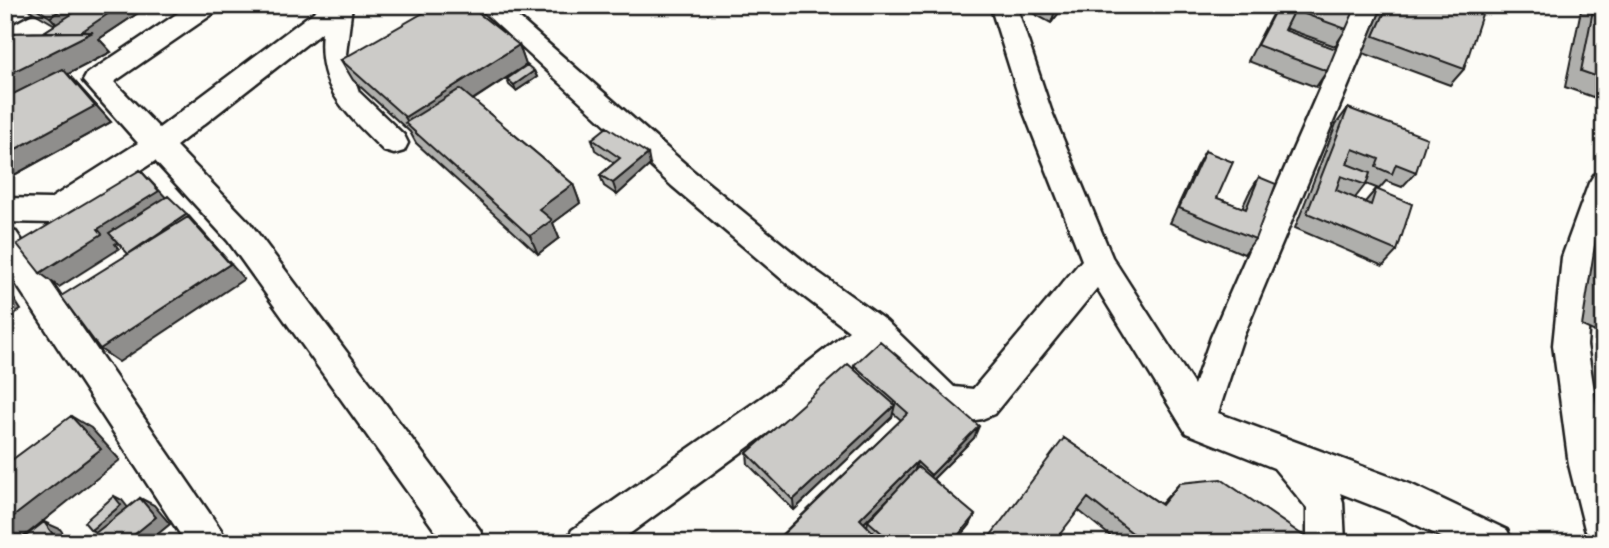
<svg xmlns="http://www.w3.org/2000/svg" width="1609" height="548" viewBox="0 0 1609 548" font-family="'Balsamiq Sans',sans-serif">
	<rect width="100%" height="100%" fill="#fdfcf7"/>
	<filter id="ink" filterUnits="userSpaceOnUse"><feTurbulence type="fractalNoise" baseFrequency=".0143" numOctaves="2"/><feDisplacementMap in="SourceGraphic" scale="14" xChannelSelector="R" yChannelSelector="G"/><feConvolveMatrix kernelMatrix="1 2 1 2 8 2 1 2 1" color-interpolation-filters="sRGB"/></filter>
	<g filter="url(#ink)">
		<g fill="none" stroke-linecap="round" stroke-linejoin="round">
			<defs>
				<path id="minor" d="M 5,5 L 36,5 L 33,11 L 5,26 Z
					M 190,5 L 220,5 L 217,11 L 114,82 L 159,128 L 323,5 L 352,5 L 346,54 L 359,92 L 404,135 L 408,143 L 404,151 L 394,154 L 384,151 C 347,114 316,89 322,32 L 176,146 L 250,223 L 480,530 L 486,543 L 444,543 L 228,241 L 155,161 L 66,219 L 55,223 L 5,222 L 5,198 L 50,199 L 138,143 L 83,81 L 87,74 Z
					M 476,5 L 504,5 L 692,170 L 812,268 L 886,321 L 954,387 L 973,389 L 1082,260 L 1023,110 L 990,5 L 1016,5 L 1051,110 L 1112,257 L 1194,385 L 1211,337 L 1356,5 L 1382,5 L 1243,337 L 1218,413 L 1410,484 L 1507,530 L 1513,543 L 1453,543 L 1399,516 L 1340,493 L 1343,502 L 1345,543 L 1307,543 L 1307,508 L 1274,468 L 1186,433 L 1097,288 L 994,414 L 982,419 L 963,422 L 931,411 L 873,352 L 795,413 L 617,543 L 566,543 L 572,530 L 771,391 L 849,331 L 790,286 L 672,186 Z
					M 1604,172 L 1604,227 L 1594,257 L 1587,345 L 1604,457 L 1604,543 L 1592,543 L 1585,529 L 1569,465 L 1553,345 L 1562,257 L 1589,183 L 1594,175 Z
					M 5,229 L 16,232 L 221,530 L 227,543 L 186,543 L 5,267 Z"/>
			</defs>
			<!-- minor casing -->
			<use href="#minor" stroke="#1c1c1c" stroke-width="5"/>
			<!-- minor -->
			<use href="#minor" fill="#fdfcf7" fill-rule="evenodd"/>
		</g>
		<!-- wall -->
		<path fill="#afafac" stroke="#1c1c1c" stroke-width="2" fill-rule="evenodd" d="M 24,5 L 150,5 L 99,39 L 111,52 L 68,74 L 111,122 L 5,180 L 5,33 L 44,32 L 55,25 L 28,9 Z
			M 1018,5 L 1065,5 L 1051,23 Z
			M 1217,5 L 1241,5 L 1236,13 Z
			M 1277,5 L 1331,5 L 1346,29 L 1335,46 L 1285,28 L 1284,30 L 1327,71 L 1316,87 L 1248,61 Z
			M 1383,5 L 1466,5 L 1464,69 L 1450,85 L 1363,53 Z
			M 1582,5 L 1604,5 L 1604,101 L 1565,87 Z
			M 519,45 L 526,65 L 473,100 L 573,184 L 580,203 L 553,223 L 559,238 L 538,254 L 416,143 L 410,132 L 353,80 L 341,60 Z
			M 534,71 L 537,77 L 516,91 L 509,85 L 507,79 Z
			M 1348,108 L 1416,172 L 1402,187 L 1386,181 L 1379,189 L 1366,184 L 1355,198 L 1365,202 L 1376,189 L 1397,251 L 1383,266 L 1295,228 L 1336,124 Z
			M 592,139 L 650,165 L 617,195 L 604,186 L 600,175 L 614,163 L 595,150 Z
			M 1205,151 L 1217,198 L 1242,208 L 1249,193 L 1259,177 L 1255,239 L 1244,254 L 1170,223 L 1196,167 Z
			M 1604,211 L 1604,336 L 1582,326 L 1600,214 Z
			M 854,365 L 974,438 L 933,479 L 970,525 L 955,543 L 880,543 L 872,535 L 871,541 L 773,543 L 901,420 L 893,413 L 892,417 L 794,510 L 748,464 L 747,453 L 854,368 ZM 888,499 L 868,521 L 867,527 L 864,523 Z
			M 1064,438 L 1161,504 L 1180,483 L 1314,543 L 1119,543 L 1078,510 Z"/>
		<!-- shaded-wall -->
		<path fill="#8f8e8c" stroke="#1c1c1c" stroke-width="2" d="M 68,5 L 86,5 L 61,29 L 50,17 Z
			M 121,5 L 150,5 L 99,39 L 111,52 L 68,74 L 111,122 L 5,180 L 5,76 Z
			M 1060,5 L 1065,5 L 1051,23 L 1055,11 Z
			M 519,45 L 526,65 L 418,135 L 411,128 L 405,117 Z
			M 534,71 L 537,77 L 516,91 L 514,85 Z
			M 648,154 L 650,165 L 617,195 L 613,183 Z
			M 140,170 L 174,206 L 115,244 L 119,249 L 59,287 L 40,273 L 98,229 Z
			M 573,184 L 580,203 L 553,223 L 559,238 L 538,254 L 530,236 L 539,209 Z
			M 187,214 L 244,279 L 119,362 L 100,349 L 230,264 L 128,254 Z
			M 5,285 L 21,310 L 5,319 Z
			M 895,405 L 892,417 L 794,510 L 793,500 Z
			M 71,416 L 91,428 L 120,460 L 17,542 L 6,538 L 5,539 L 5,523 Z
			M 979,426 L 974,438 L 927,485 L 931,475 Z
			M 917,462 L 914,473 L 858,529 L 860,519 Z
			M 114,496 L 122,500 L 129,509 L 99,534 L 91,530 Z
			M 140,498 L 154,505 L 170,524 L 147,543 L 124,543 Z
			M 975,515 L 970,525 L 955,543 L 952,543 Z
			M 44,522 L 60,529 L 70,543 L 59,543 Z
			M 873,532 L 871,541 L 869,543 L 862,543 Z"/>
		<!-- building -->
		<path fill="#cccbc8" stroke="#1c1c1c" stroke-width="2" d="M 31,5 L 68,5 L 50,17 Z
			M 86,5 L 121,5 L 81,32 L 44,32 Z
			M 437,5 L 468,5 L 519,45 L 405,117 L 341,60 Z
			M 1044,5 L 1060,5 L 1055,11 Z
			M 1278,5 L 1331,5 L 1353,13 L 1346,29 L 1294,10 L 1284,30 L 1336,49 L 1327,71 L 1257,45 Z
			M 1388,5 L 1466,5 L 1483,11 L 1464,69 L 1374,36 Z
			M 1594,5 L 1604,5 L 1604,79 L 1581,71 Z
			M 93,32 L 5,76 L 5,33 Z
			M 527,65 L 534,71 L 514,85 L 507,79 Z
			M 63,69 L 95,106 L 5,155 L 5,98 Z
			M 460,89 L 573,184 L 539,209 L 552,220 L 530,236 L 405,123 Z
			M 1348,108 L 1427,138 L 1416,172 L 1396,164 L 1392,174 L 1376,167 L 1379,159 L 1353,149 L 1347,164 L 1370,173 L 1366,185 L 1341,176 L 1336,190 L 1371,205 L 1376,189 L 1412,204 L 1397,251 L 1307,213 Z
			M 607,127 L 648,154 L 613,183 L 600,175 L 620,158 L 592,139 Z
			M 1205,151 L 1233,162 L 1217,198 L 1246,209 L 1259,177 L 1276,184 L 1255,239 L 1179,208 Z
			M 140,170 L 159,191 L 98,229 L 102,234 L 40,273 L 17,244 Z
			M 168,196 L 187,214 L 128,254 L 109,233 Z
			M 188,217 L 230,264 L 100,349 L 61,296 Z
			M 880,341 L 979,426 L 931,475 L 917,462 L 860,519 L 873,532 L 862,543 L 774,543 L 908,413 L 854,365 Z
			M 848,364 L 895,405 L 793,500 L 747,453 Z
			M 71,416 L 101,449 L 5,523 L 5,465 Z
			M 1064,438 L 1162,505 L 1180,483 L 1221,479 L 1314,543 L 1145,543 L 1088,498 L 1053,543 L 985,543 Z
			M 918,467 L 975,515 L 952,543 L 893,543 L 868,521 Z
			M 114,496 L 121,505 L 91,530 L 84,522 Z
			M 140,498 L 156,517 L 124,543 L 92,543 L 89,538 Z
			M 44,522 L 59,543 L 17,543 Z"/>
	</g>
	<!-- margin -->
	<rect width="1609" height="548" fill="none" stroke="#fdfcf7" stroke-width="28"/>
	<rect x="14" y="14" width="1581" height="520" fill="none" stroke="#1c1c1c" stroke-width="2.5" filter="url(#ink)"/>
</svg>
